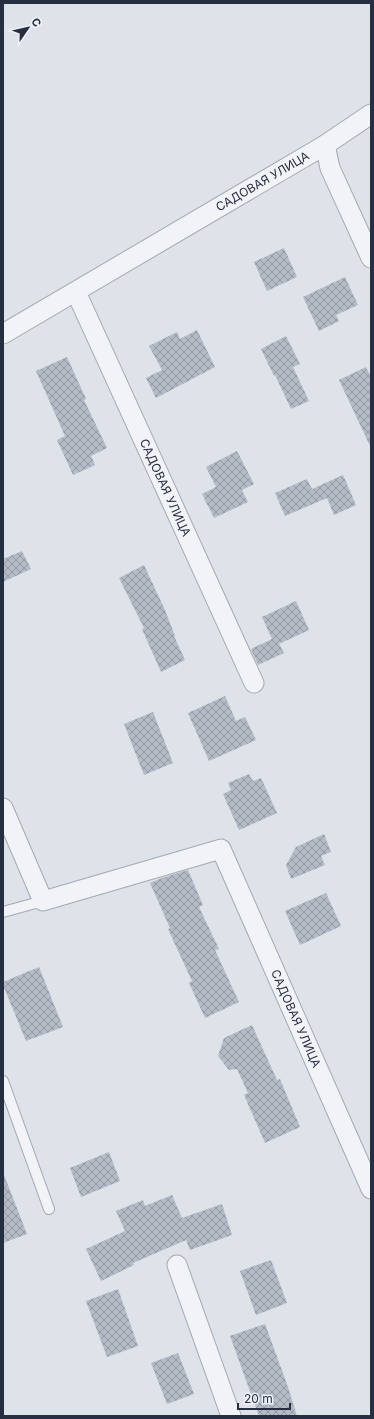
<svg xmlns="http://www.w3.org/2000/svg" width="374" height="1419" viewBox="0 0 374 1419" font-family="Inter,sans-serif">
	<defs>
		<pattern id="building-cross-hatch" width="8" height="8" patternUnits="userSpaceOnUse"><rect width="8" height="8" fill="#b5bbc6"/><path d="M0 0l8 8M0 8l8-8" fill="none" stroke="#9398a2"/></pattern>
	</defs>
	<rect width="100%" height="100%" fill="#dee2e9"/>
	<!-- building -->
	<path fill="url(#building-cross-hatch)" d="M 284,248 L 297,277 L 267,291 L 254,262 Z
		M 345,277 L 358,305 L 336,315 L 339,321 L 319,331 L 303,297 Z
		M 197,330 L 215,367 L 156,398 L 146,378 L 162,370 L 149,346 L 177,332 L 180,339 Z
		M 286,336 L 300,364 L 293,367 L 309,401 L 291,409 L 275,375 L 274,376 L 261,349 Z
		M 67,357 L 86,399 L 84,400 L 107,448 L 91,456 L 95,465 L 73,475 L 57,440 L 65,436 L 36,371 Z
		M 366,367 L 371,377 L 371,448 L 339,380 Z
		M 237,451 L 254,484 L 242,490 L 248,502 L 214,518 L 202,494 L 216,487 L 206,467 Z
		M 343,475 L 356,505 L 334,515 L 327,498 L 285,516 L 275,493 L 307,479 L 312,489 Z
		M 22,551 L 31,569 L 3,582 L 3,559 Z
		M 144,565 L 165,610 L 175,636 L 174,636 L 185,660 L 161,672 L 142,629 L 144,628 L 119,578 Z
		M 296,601 L 309,630 L 279,644 L 284,653 L 258,665 L 251,649 L 272,639 L 262,617 Z
		M 225,696 L 236,721 L 245,717 L 256,740 L 209,761 L 188,713 Z
		M 153,712 L 173,763 L 144,775 L 124,724 Z
		M 249,774 L 253,781 L 261,778 L 277,813 L 239,830 L 223,794 L 231,790 L 228,783 Z
		M 324,834 L 331,852 L 321,856 L 325,865 L 291,879 L 286,865 L 296,847 Z
		M 188,870 L 203,905 L 199,907 L 219,949 L 215,950 L 239,1002 L 205,1018 L 189,983 L 192,981 L 168,929 L 170,928 L 150,883 L 162,878 Z
		M 326,893 L 341,926 L 300,945 L 285,911 Z
		M 39,967 L 63,1027 L 26,1041 L 3,985 L 3,982 Z
		M 252,1025 L 277,1080 L 280,1079 L 300,1127 L 265,1143 L 244,1095 L 248,1093 L 237,1069 L 229,1070 L 218,1056 L 224,1038 Z
		M 109,1152 L 120,1181 L 81,1197 L 70,1168 Z
		M 3,1175 L 4,1175 L 27,1234 L 3,1243 Z
		M 172,1195 L 182,1218 L 222,1204 L 232,1235 L 190,1250 L 186,1240 L 133,1263 L 134,1265 L 101,1281 L 86,1249 L 125,1231 L 116,1211 L 143,1200 L 145,1206 Z
		M 271,1260 L 287,1303 L 256,1315 L 240,1271 Z
		M 118,1289 L 138,1346 L 107,1357 L 86,1301 Z
		M 265,1324 L 288,1387 L 297,1416 L 259,1416 L 230,1336 Z
		M 178,1353 L 194,1394 L 167,1404 L 151,1363 Z"/>
	<g fill="none" stroke-linecap="round" stroke-linejoin="round">
		<defs>
			<path id="lane" d="M 3,912 L 43,901
				M 3,1081 L 49,1209"/>
			<g id="street">
				<path d="M 325,145 L 330,168 L 371,258"/>
				<path id="s1" d="M 76,292 L 254,683"/>
				<path id="s2" d="M 3,334 L 325,145 L 371,114"/>
				<path id="s3" d="M 3,808 L 43,901 L 221,849 L 371,1189"/>
				<path d="M 177,1265 L 231,1416"/>
			</g>
		</defs>
		<!-- lane casing -->
		<use href="#lane" stroke="#a3a9b3" stroke-width="12"/>
		<!-- street casing -->
		<use href="#street" stroke="#a3a9b3" stroke-width="21"/>
		<!-- lane -->
		<use href="#lane" stroke="#f1f3f7" stroke-width="10"/>
		<!-- street -->
		<use href="#street" stroke="#f1f3f7" stroke-width="19"/>
	</g>
	<g text-anchor="middle" stroke-width="3.5" stroke-linejoin="round" paint-order="stroke">
		<!-- street labels -->
		<g font-size="12" fill="#262f41" stroke="#eef1f6">
			<text dy="4" stroke="none"><textPath href="#s2" startOffset="301">САДОВАЯ УЛИЦА</textPath></text>
			<text dy="4" stroke="none"><textPath href="#s1" startOffset="215">САДОВАЯ УЛИЦА</textPath></text>
			<text dy="4" stroke="none"><textPath href="#s3" startOffset="472">САДОВАЯ УЛИЦА</textPath></text>
		</g>
	</g>
	<!-- border -->
	<rect width="374" height="1419" fill="none" stroke="#262f41" stroke-width="8"/>
	<!-- north arrow -->
	<g transform="translate(28 28) rotate(56)" stroke="#eef1f6" stroke-width="3" paint-order="stroke">
	<path d="M0-3L7 15L0 10L-7 15Z" fill="#262f41"/>
	<text y="-6" font-size="11" font-weight="bold" text-anchor="middle" fill="#262f41">С</text>
	</g>
	<!-- scale -->
	<path d="M238 1403v6h52v-6" fill="none" stroke="#262f41" stroke-width="2"/>
	<text x="244" y="1403" font-size="12" fill="#262f41" stroke="#eef1f6" stroke-width="3" paint-order="stroke">20 m</text>
</svg>
